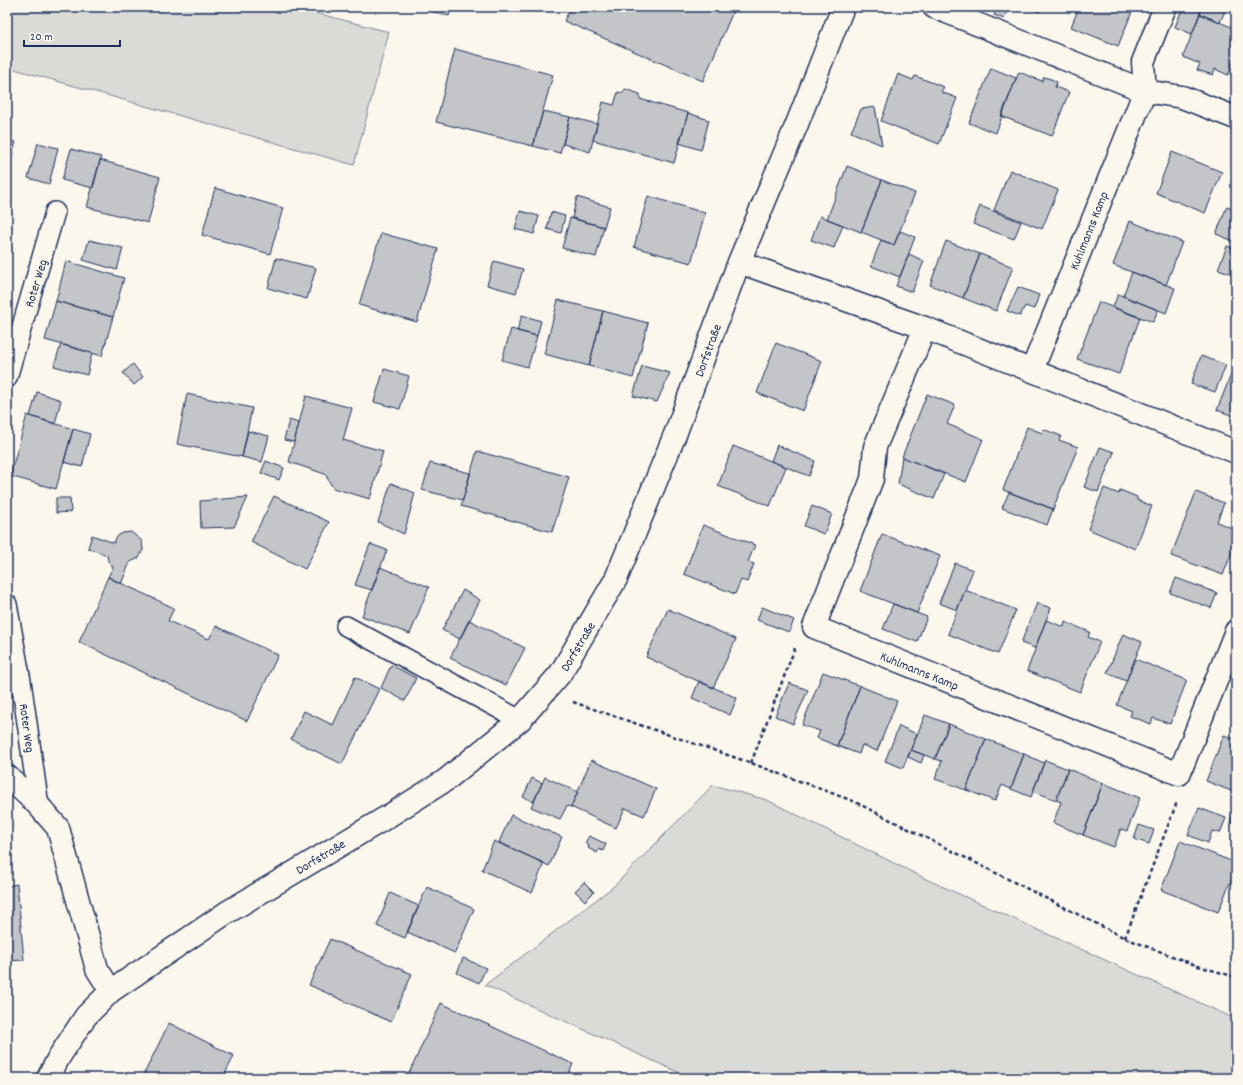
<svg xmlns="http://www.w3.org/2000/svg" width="1243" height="1085" viewBox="0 0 1243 1085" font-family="Dekko,sans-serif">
	<rect width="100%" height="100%" fill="#fbf7ec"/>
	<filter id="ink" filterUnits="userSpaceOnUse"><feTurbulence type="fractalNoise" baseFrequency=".025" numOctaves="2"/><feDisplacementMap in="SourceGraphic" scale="8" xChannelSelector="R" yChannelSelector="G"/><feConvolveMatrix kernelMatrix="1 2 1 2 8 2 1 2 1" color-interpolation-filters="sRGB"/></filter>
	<g filter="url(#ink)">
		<!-- green -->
		<path fill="#dadad7" stroke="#7a849a" d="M 7,7 L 293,7 L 389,32 L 354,165 L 7,67 Z
			M 713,785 L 767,800 L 928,880 L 1231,1017 L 1236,1005 L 1236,1078 L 691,1078 L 485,985 L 614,886 Z"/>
		<!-- building -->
		<path fill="#c3c5c9" stroke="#1b2f5e" d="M 415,7 L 451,7 L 449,16 Z
			M 571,7 L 735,7 L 703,81 L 564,21 Z
			M 997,7 L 1008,9 L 1004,19 L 994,15 Z
			M 1027,7 L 1041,7 L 1039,12 Z
			M 1079,7 L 1134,7 L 1118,46 L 1071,27 Z
			M 1183,7 L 1202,7 L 1192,34 L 1175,27 Z
			M 1202,7 L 1215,7 L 1225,11 L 1220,22 L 1200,14 Z
			M 1200,14 L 1236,29 L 1236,55 L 1228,75 L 1215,69 L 1213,75 L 1197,70 L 1200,64 L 1183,57 Z
			M 455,49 L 553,75 L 533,146 L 436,122 Z
			M 991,68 L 1016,78 L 996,133 L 969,123 Z
			M 1019,72 L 1042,81 L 1044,77 L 1051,79 L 1057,82 L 1055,87 L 1069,92 L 1052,136 L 1001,116 Z
			M 898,74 L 913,80 L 915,76 L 944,87 L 941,92 L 957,98 L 939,144 L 881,121 Z
			M 625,89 L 640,94 L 640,99 L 688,113 L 674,163 L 593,140 L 603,102 L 614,105 L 618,92 L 623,93 Z
			M 875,107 L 882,145 L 851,132 L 861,109 Z
			M 543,111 L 570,117 L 560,153 L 533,146 Z
			M 688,113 L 709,120 L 701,150 L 679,143 Z
			M 570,117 L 597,124 L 590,152 L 563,144 Z
			M 7,140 L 16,142 L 7,172 Z
			M 38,143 L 58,148 L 49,184 L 28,178 Z
			M 71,149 L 101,157 L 93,188 L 62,180 Z
			M 1172,152 L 1222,172 L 1205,213 L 1156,193 Z
			M 100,160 L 160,177 L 148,223 L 87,207 Z
			M 847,166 L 882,180 L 861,232 L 827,219 Z
			M 1010,170 L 1058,190 L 1042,229 L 994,210 Z
			M 882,180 L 915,193 L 894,245 L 861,232 Z
			M 215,188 L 283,208 L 270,254 L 202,235 Z
			M 648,196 L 705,213 L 691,263 L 634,247 Z
			M 577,197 L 610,207 L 604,227 L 572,218 Z
			M 980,206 L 1021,222 L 1014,239 L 973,224 Z
			M 1227,206 L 1236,210 L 1236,242 L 1216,234 Z
			M 520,211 L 539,216 L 534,234 L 515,229 Z
			M 551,212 L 565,216 L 561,233 L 547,229 Z
			M 820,216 L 843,225 L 834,248 L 811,240 Z
			M 570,218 L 604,227 L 596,257 L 562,248 Z
			M 1130,221 L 1182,242 L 1166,285 L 1113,265 Z
			M 900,231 L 915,237 L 900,277 L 871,266 L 881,240 L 894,245 Z
			M 381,233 L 438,249 L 417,322 L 359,305 Z
			M 89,240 L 123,248 L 117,270 L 83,260 Z
			M 946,241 L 980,254 L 963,298 L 930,285 Z
			M 1227,246 L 1236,249 L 1236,267 L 1233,274 L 1218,269 Z
			M 909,254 L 924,261 L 912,292 L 896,286 Z
			M 980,254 L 1013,267 L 996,311 L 963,298 Z
			M 276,258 L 316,268 L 307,299 L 268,288 Z
			M 66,261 L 124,278 L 113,317 L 56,301 Z
			M 494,261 L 523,269 L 516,293 L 487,285 Z
			M 1132,272 L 1175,288 L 1166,313 L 1123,296 Z
			M 1018,287 L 1039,295 L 1034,309 L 1025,306 L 1020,316 L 1007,311 Z
			M 1118,294 L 1158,310 L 1153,322 L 1113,307 Z
			M 558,300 L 603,311 L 589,366 L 544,354 Z
			M 56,301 L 113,317 L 102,356 L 45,340 Z
			M 1099,302 L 1140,318 L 1119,374 L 1077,359 Z
			M 603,311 L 648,323 L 633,378 L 589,366 Z
			M 522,315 L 541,321 L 537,336 L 517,331 Z
			M 511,329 L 537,336 L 528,367 L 502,360 Z
			M 776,343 L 822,361 L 803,411 L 757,393 Z
			M 61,344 L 92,353 L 87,375 L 54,366 Z
			M 1201,356 L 1226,365 L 1215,392 L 1191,384 Z
			M 133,364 L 143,377 L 134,385 L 123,373 Z
			M 642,366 L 670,373 L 657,402 L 633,396 Z
			M 1234,367 L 1236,367 L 1236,417 L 1217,410 Z
			M 384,369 L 409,376 L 400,409 L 374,402 Z
			M 37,392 L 61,400 L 55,424 L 30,416 Z
			M 187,394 L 252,408 L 242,457 L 177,444 Z
			M 927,394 L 955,405 L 947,424 L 983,439 L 966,482 L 902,457 Z
			M 306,396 L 352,408 L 343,440 L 383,451 L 370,499 L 333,488 L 325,474 L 289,462 Z
			M 27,415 L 73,429 L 56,489 L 10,476 Z
			M 289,420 L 299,423 L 294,442 L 284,440 Z
			M 1027,427 L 1042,433 L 1043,429 L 1061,436 L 1059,440 L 1078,447 L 1053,509 L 1003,490 Z
			M 73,429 L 90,434 L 82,467 L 64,462 Z
			M 248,431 L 269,436 L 262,462 L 242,457 Z
			M 777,445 L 815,461 L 809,476 L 771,461 Z
			M 733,446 L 786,467 L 770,506 L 718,486 Z
			M 1100,447 L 1114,452 L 1098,492 L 1084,487 Z
			M 477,451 L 569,477 L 552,532 L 461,506 Z
			M 902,457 L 944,474 L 934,499 L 898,484 Z
			M 266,461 L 284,468 L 279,480 L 261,473 Z
			M 430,463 L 470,473 L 463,500 L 422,490 Z
			M 391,483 L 415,493 L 404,534 L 378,522 Z
			M 1104,488 L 1119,494 L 1120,490 L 1137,497 L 1137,500 L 1152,506 L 1135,549 L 1088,529 Z
			M 1009,492 L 1053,509 L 1047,525 L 1002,508 Z
			M 1196,492 L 1224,503 L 1217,522 L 1236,530 L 1236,541 L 1223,575 L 1171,556 Z
			M 274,496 L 329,522 L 305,569 L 251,542 Z
			M 248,497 L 234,527 L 201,528 L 200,501 Z
			M 56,498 L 70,498 L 71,512 L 56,513 Z
			M 812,506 L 832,514 L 824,534 L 804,526 Z
			M 703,525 L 755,545 L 748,562 L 754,564 L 747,582 L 741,580 L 735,594 L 684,574 Z
			M 131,532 L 142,541 L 143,550 L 139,558 L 130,562 L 121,584 L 108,577 L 113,567 L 108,561 L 107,555 L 88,548 L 92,535 L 114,543 L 116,538 L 119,535 L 123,533 Z
			M 882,534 L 940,556 L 917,613 L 860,591 Z
			M 370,544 L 387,550 L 372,590 L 355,585 Z
			M 955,563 L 973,570 L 957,610 L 939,603 Z
			M 380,567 L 429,587 L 410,634 L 362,616 Z
			M 108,577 L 174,608 L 168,621 L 209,639 L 216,626 L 278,655 L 247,721 L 79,642 Z
			M 1176,578 L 1217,593 L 1211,608 L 1170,593 Z
			M 463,590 L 480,600 L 460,639 L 442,630 Z
			M 965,590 L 1016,610 L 998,654 L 948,634 Z
			M 1037,603 L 1051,608 L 1035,648 L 1021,643 Z
			M 893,604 L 927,617 L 917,642 L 883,629 Z
			M 762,607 L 794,620 L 789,632 L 757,620 Z
			M 668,609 L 736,639 L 713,688 L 646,657 Z
			M 469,620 L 525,648 L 506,685 L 450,658 Z
			M 1046,620 L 1064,627 L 1065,622 L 1090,632 L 1088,637 L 1100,642 L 1080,692 L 1027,671 Z
			M 1123,634 L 1142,642 L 1126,681 L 1107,673 Z
			M 1135,659 L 1187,680 L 1170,724 L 1153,718 L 1151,724 L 1130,716 L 1132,711 L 1117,705 Z
			M 391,665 L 416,678 L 405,701 L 381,688 Z
			M 823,672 L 860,686 L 837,746 L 817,738 L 820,731 L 802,725 Z
			M 355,677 L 379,689 L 342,764 L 291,739 L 304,711 L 333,725 Z
			M 699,681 L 737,698 L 730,715 L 692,698 Z
			M 789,683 L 808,690 L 793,724 L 775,716 Z
			M 860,686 L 897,701 L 877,751 L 862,745 L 859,754 L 837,746 Z
			M 925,715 L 949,724 L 935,759 L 911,750 Z
			M 949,724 L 986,739 L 966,790 L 935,779 L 942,761 L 935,759 Z
			M 899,726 L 917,734 L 903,768 L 885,761 Z
			M 1224,735 L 1236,740 L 1236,793 L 1206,781 Z
			M 986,739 L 1024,754 L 1011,789 L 1002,785 L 995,801 L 966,790 Z
			M 911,750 L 924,755 L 921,763 L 908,757 Z
			M 1024,754 L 1044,763 L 1031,797 L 1011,789 Z
			M 591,760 L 656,789 L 644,816 L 625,808 L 616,828 L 571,807 Z
			M 1045,760 L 1068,769 L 1056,800 L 1033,791 Z
			M 1068,769 L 1103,783 L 1083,835 L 1053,823 L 1061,802 L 1056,800 Z
			M 545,777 L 578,792 L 571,807 L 567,806 L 560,819 L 531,807 Z
			M 532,778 L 542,783 L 534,802 L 523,797 Z
			M 1103,783 L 1140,798 L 1127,831 L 1121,829 L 1114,847 L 1083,835 Z
			M 1236,806 L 1236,824 L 1230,822 Z
			M 1199,808 L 1226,818 L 1220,833 L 1212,831 L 1208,843 L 1188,835 Z
			M 511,815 L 562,837 L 549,866 L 499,842 Z
			M 1139,825 L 1154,830 L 1149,844 L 1134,839 Z
			M 589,836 L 606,844 L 603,851 L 599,849 L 597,853 L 588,848 L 589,846 L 585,843 Z
			M 494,841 L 544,863 L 532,893 L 482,870 Z
			M 1180,841 L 1236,863 L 1236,868 L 1218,912 L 1161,890 Z
			M 584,882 L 594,892 L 585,901 L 575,891 Z
			M 17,884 L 24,960 L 7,961 L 7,886 Z
			M 427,887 L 474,909 L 455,953 L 407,932 Z
			M 390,893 L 419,906 L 405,938 L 377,926 Z
			M 330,939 L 412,974 L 391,1022 L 309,985 Z
			M 463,958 L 486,968 L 479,983 L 457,973 Z
			M 441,1003 L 573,1064 L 567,1078 L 407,1078 Z
			M 169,1023 L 234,1056 L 223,1078 L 142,1078 Z"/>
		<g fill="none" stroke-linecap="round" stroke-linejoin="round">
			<defs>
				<path id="service" d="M 7,378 L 55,212
					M 7,604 L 21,681 L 39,806
					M 346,626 L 520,720"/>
				<path id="minor" d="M 934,7 L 1145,91 L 1182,97 L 1236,118
					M 739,262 L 925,328 L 1236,452
					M 925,328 L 875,447 L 872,479 L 814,627 L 1179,774 L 1236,631
					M 1032,370 L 1145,91 L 1143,62 L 1165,7
					M 7,776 L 39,806 L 58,828 L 97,969 L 111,991
					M 48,1078 L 59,1057 L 86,1016 L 111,991 L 226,913 L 387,817 L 446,780 L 520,720 L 560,674 L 616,579 L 676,432 L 739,262 L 797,124 L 843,7"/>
			</defs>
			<!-- service casing -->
			<use href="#service" stroke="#1b2f5e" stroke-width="22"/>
			<!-- minor casing -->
			<use href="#minor" stroke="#1b2f5e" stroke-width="25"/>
			<!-- path -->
			<path stroke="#1b2f5e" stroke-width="2.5" stroke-dasharray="4 3" stroke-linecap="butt" d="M 573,702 L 751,763 L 853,801 L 1125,938 L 1198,966 L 1236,977
				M 751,763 L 795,648
				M 1125,938 L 1177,802"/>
			<!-- service -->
			<use href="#service" stroke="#fbf7ec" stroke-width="19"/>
			<!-- minor -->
			<use href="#minor" stroke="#fbf7ec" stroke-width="22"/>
		</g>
	</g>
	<g text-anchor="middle" stroke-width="3" stroke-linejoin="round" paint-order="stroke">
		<!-- street labels -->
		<g font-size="13" fill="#1b2f5e" stroke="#fbf7ec">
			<text transform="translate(1088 230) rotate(-68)" y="5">Kuhlmanns Kamp</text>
			<text transform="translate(35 283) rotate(-73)" y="5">Roter Weg</text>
			<text transform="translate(707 350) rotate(-70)" y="5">Dorfstraße</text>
			<text transform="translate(577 646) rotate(-59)" y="5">Dorfstraße</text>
			<text transform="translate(920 670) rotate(22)" y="5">Kuhlmanns Kamp</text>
			<text transform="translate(28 728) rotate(82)" y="5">Roter Weg</text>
			<text transform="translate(320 856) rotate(-31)" y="5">Dorfstraße</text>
		</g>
	</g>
	<!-- margin -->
	<rect width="1243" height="1085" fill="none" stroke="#fbf7ec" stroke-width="24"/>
	<rect x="12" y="12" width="1219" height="1061" fill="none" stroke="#1b2f5e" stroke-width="1.5" filter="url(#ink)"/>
	<!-- scale -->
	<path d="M24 40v6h96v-6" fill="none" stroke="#1b2f5e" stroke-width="2"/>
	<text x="30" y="40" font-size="12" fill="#1b2f5e" stroke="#fbf7ec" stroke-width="3" paint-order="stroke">20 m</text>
</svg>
